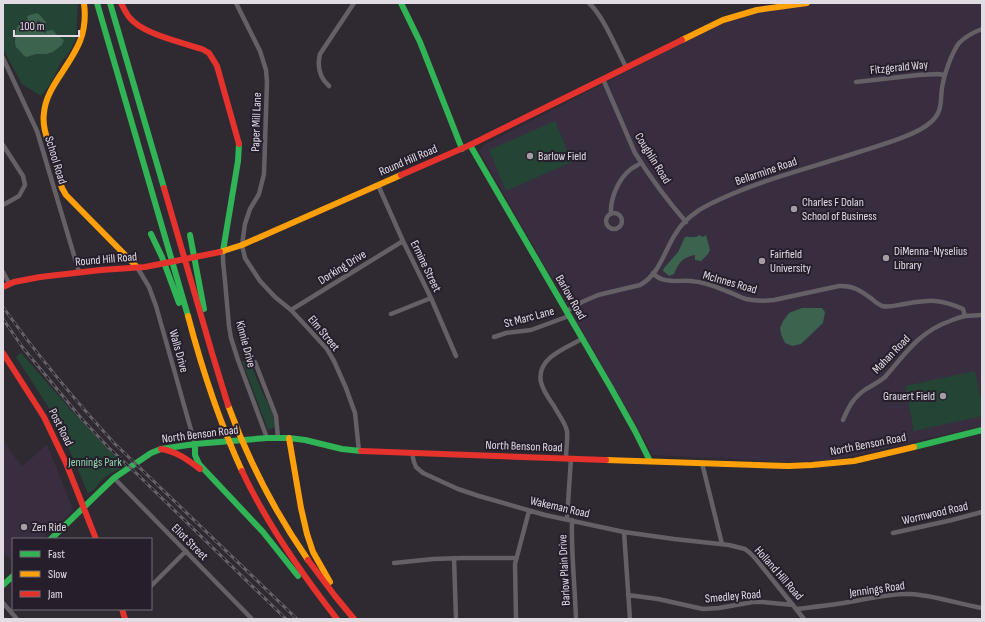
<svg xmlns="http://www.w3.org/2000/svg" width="985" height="622" viewBox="0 0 985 622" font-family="'Sofia Sans Condensed',sans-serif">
	<rect width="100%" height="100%" fill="#2f2a32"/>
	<!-- built -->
	<path fill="#392d40" d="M 817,3 L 982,3 L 982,426 L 853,456 L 827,461 L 786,462 L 653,455 L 479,151 L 484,145 L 682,43 L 726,22 L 773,9 Z
		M 3,438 L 15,458 L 23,466 L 47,444 L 73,510 L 50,533 L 48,532 L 42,539 L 13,539 L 13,562 L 3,552 Z"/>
	<!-- green -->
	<path fill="#244535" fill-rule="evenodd" d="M 3,3 L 78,3 L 76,38 L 69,53 L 61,62 L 51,83 L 41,96 L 22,84 L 3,49 ZM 37,13 L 40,15 L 47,22 L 42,23 L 39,20 L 37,22 L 40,30 L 45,33 L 47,32 L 56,34 L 64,40 L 53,52 L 47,54 L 36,54 L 27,57 C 15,52 9,33 20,24 C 22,22 26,21 28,19 L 29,15 Z
		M 555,121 L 572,162 L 506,191 L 489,150 Z
		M 21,353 C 55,392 89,431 126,467 C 117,470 109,473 102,480 C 96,486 97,489 88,493 L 73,458 L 51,411 L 16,357 Z
		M 242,361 L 250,362 C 254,371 257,380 261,389 C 266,401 275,414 275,427 L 268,430 Z
		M 975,371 L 982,405 L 982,416 L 914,431 L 905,386 Z"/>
	<!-- water -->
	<path fill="#3b634d" d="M 37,13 L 40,15 L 47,23 L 42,23 L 38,20 L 37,22 L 40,30 L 45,33 L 47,31 L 53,30 L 56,34 L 64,40 L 62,45 L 53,52 L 47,54 L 36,54 L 27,57 L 24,56 L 16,47 L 15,43 L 15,35 L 17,27 L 20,24 L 28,19 L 27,17 L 29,15 Z
		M 699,235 L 703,237 L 706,235 L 710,250 L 708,254 L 701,261 L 695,260 L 695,255 C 683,257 679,262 674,274 L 669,276 L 667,274 L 663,271 L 664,268 L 678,252 L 685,237 C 690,236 696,239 699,235 Z
		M 802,308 L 822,308 L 825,312 L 823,323 L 801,344 L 792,346 L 785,343 L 781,334 L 780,328 L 783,321 L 789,313 Z"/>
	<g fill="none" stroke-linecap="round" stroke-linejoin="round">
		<!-- street -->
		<path stroke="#646066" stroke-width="4.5" d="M 236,3 L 260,51 L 266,70 L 267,82 L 264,174 L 259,194 L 250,209 L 245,224 L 242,245 L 245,258 L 260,281 L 275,297 L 291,310 L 305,325 L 327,349 L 334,361 L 346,388 L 355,413 L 359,451
			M 589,3 C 604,17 616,48 626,67
			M 3,58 L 37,131 L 79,272
			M 603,79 L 635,153 C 650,177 667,200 686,222
			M 856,82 L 918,75 L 938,74 L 944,75
			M 329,86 C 319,77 317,66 320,54 L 354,3
			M 3,145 L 23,176 L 25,185 L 19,196 L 3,205
			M 378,185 L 403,241 L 431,298 L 456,356
			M606 221a8 8 0 1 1 16 0a8 8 0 1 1-16 0Z
			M 611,214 C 610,199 618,179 631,169 C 634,167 638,165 641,163
			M 223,251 L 223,261 L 225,281 L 229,326 L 231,338 L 238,360 L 267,438
			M 137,267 L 149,287 L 156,306 L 195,444
			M 3,272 L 9,283
			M 653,273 C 662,284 678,280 691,281 C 703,282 715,286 726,291 C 733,293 739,297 746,299 C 756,301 765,301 774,300 L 839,286 C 853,285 861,291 872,299 C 875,302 878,304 882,306 C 889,308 897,305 904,304 C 929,300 939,298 963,309 L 965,316 L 982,315
			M 291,310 L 403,241
			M 567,311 L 582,302 L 598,295 L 640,285 C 660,274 664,251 676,233 C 683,221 697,210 710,204 C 758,180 811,168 862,151 C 881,145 917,135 931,122 C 943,111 940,102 942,88 C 944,75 951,54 959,43 C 965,37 974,32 982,29
			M 391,314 L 431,298
			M 494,337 L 506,333 L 531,330 L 569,316
			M 255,362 L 276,416 L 278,438
			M 843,420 C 849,406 853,398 866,389 C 873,385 879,382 885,377 C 906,353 919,332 950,321 C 955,319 960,317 965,316
			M 412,453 L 414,462 L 416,467 L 423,473 L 458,489 L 479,496 L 545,515 L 624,532 L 674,539 L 729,545 L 745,549 L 750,553 L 755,558 L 804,619
			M 566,458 C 566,450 568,439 567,431 C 565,422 558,414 554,406 C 549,399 543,391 541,382 C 536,358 566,348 582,339
			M 702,463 L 722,544
			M 114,478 L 252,619
			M 567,519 L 571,458
			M 572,520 C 571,553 575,586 576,619
			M 624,532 L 630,619
			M 893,533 L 952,520 L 982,512
			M 454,558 L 456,619
			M 394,563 L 433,559 L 463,558 L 516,558
			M 151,586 L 186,551
			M 628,595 L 658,599 L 703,609 L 719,608 L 753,602 L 762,602 L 793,605
			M 3,603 L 17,619
			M 797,609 C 814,607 832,605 849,602 C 869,599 889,593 910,594 C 934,595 958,604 982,608
			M 516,619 L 515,564 L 529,511"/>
		<!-- fast -->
		<path stroke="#30b455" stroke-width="6" d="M 97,3 L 188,316
			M 110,3 L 164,188
			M 401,3 L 420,42 L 462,149
			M 470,145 L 611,388 L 635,431 L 650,461
			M 151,234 L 162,257 L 179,303
			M 190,235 L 204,309
			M 223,251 L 238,161 L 239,144
			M 195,444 L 195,455 L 199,464 L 263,532 L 298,576
			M 914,447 L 982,430
			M 51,539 L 114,478 L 151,453 L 161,449 L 195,444 L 267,438 L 289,438 L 305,440 L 342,449 L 361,451
			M 3,585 L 13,576"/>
		<!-- slow -->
		<path stroke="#ff9f0a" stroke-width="6" d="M 84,3 C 88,34 77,50 61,74 C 53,86 45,99 44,113 C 42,126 47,138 51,149 C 54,162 58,175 62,188 L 66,195 L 137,267
			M 682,40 L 723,20 L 757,10 L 807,3
			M 220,252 L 242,245 L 401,175
			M 188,316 C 202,369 219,421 242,471
			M 228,405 C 248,460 275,512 308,560
			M 289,438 L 301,508 L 307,534 L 313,552 L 330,582
			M 606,460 L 788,466 L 812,465 L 854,461 L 914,447"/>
		<!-- jam -->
		<path stroke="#e5322d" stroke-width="6" d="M 121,3 C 123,7 126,13 129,17 C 142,34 181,42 202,49 L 209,53 L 217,66 L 239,144
			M 401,175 L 470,145 L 682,40
			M 164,188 L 212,353 L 228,405
			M 3,287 L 14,282 L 40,277 L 101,270 L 145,267 L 220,252
			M 3,353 L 44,417 L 66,463 L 96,539
			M 161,449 C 176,451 188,460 200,469
			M 361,451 L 606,460
			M 242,471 C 267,524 301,573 337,619
			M 308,560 L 335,596 L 354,619
			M 122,609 L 125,619"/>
		<defs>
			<path id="rail" d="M 3,307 C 38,356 74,399 114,443 L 297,619
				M 3,319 L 23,348 L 47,377 L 81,418 L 109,448 L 135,472 L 286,619"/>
		</defs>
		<!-- rail casing -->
		<use href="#rail" stroke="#666268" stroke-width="3"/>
		<!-- rail -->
		<use href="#rail" stroke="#261e2b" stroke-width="1.5" stroke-dasharray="4.5" stroke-linecap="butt"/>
	</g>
	<!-- markers -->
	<g fill="#a39da6" stroke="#261e2b" stroke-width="1.5">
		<circle cx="530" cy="156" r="4"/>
		<circle cx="794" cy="209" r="4"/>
		<circle cx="886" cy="258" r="4"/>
		<circle cx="762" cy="261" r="4"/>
		<circle cx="943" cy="396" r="4"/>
		<circle cx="24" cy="527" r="4"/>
	</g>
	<g text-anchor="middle" stroke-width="4" stroke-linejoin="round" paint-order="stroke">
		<!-- street labels -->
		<g font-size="12" fill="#e1dbe4" stroke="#261e2b">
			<text transform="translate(899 67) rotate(-6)" y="4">Fitzgerald Way</text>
			<text transform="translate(256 122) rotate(-88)" y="4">Paper Mill Lane</text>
			<text transform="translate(653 158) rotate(58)" y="4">Coughlin Road</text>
			<text transform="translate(56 160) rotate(73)" y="4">School Road</text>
			<text transform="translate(408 160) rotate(-23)" y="4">Round Hill Road</text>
			<text transform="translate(766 171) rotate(-19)" y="4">Bellarmine Road</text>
			<text transform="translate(106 259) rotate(-5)" y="4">Round Hill Road</text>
			<text transform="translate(426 266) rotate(64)" y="4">Ermine Street</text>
			<text transform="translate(342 267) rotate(-32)" y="4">Dorking Drive</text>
			<text transform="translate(730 282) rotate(16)" y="4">McInnes Road</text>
			<text transform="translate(571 297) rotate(60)" y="4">Barlow Road</text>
			<text transform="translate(529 317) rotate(-15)" y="4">St Marc Lane</text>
			<text transform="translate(324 333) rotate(50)" y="4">Elm Street</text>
			<text transform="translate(246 344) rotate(75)" y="4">Kinnie Drive</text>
			<text transform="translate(179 351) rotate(74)" y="4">Walls Drive</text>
			<text transform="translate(891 354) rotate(-46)" y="4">Mahan Road</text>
			<text transform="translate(61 427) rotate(63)" y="4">Post Road</text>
			<text transform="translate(200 434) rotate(-7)" y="4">North Benson Road</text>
			<text transform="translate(868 444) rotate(-11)" y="4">North Benson Road</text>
			<text transform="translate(524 446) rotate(2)" y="4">North Benson Road</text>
			<text transform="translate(560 507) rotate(13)" y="4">Wakeman Road</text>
			<text transform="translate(935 513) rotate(-13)" y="4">Wormwood Road</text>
			<text transform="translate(190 542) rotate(45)" y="4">Eliot Street</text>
			<text transform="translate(564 570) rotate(-93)" y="4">Barlow Plain Drive</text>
			<text transform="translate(779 573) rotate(49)" y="4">Holland Hill Road</text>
			<text transform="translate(877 589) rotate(-8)" y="4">Jennings Road</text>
			<text transform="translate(733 596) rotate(-5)" y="4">Smedley Road</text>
		</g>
		<!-- poi labels -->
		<g font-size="12" fill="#e1dbe4" stroke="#261e2b" text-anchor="start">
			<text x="538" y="160">Barlow Field</text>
			<text x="802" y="206">Charles F Dolan<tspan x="802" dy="14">School of Business</tspan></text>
			<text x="894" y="255">DiMenna-Nyselius<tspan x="894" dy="14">Library</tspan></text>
			<text x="770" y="258">Fairfield<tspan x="770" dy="14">University</tspan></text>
			<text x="935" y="400" text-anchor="end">Grauert Field</text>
			<text x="32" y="531">Zen Ride</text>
		</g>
		<!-- park labels -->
		<g font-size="12" fill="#90dab1" stroke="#261e2b">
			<text x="95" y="466">Jennings Park</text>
		</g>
	</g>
	<!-- border -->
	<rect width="985" height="622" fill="none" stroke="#e1dbe4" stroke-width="8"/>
	<!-- legend -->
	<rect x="12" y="538" width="140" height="72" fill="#261e2b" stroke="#716a75"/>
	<rect x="20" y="551" width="20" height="6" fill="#30b455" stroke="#716a75"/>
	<text x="48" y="558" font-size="12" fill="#e1dbe4">Fast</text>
	<rect x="20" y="571" width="20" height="6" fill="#ff9f0a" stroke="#716a75"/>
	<text x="48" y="578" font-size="12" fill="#e1dbe4">Slow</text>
	<rect x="20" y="591" width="20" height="6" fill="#e5322d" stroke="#716a75"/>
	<text x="48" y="598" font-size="12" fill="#e1dbe4">Jam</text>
	<!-- scale -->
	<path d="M14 30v6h65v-6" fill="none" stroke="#e1dbe4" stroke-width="2"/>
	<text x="20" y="30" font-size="12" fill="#e1dbe4" stroke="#261e2b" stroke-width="3" paint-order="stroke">100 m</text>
</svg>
